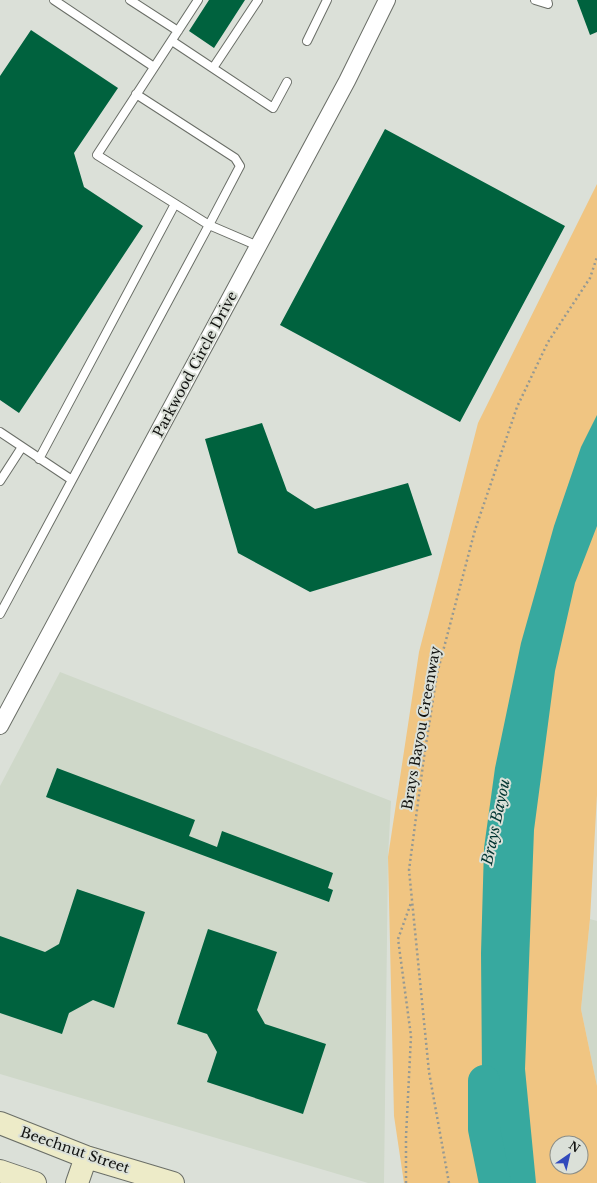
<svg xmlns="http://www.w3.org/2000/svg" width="597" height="1183" viewBox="0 0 597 1183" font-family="'Libre Baskerville',serif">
	<rect width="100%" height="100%" fill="#dbe0d8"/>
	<!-- built -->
	<path fill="#cfd8c9" d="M 60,672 L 391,801 L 388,857 L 384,1183 L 368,1183 L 0,1074 L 0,786 Z
		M 590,919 L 597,921 L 597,1086 L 581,1009 Z"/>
	<!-- green -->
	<path fill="#f0c582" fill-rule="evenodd" d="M 597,184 L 597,795 L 590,919 L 581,1009 L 597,1086 L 597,1183 L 404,1183 L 394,1116 L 388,857 L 419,652 L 478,423 ZM 557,1143 L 581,1143 L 581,1167 L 557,1167 Z"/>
	<!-- water -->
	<path fill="#37a99f" d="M 597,415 L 597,526 L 575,583 L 555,671 L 534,830 L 525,1069 L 536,1183 L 487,1183 L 482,1075 L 481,953 L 484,848 L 495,768 L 521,643 L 554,526 L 581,447 Z"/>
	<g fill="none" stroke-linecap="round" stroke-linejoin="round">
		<!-- river -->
		<path stroke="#37a99f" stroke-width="32" d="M 484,1081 L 484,1129 L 495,1183"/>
	</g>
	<!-- building -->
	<path fill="#00623e" d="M 209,0 L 245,0 L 214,48 L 189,31 Z
		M 577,0 L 597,0 L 597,32 L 590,35 Z
		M 31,30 L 118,88 L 74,153 L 84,187 L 143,226 L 19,413 L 0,400 L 0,76 Z
		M 385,129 L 565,226 L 460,422 L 280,325 Z
		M 262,423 L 287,491 L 315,509 L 408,483 L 432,555 L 310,592 L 238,553 L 205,439 Z
		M 57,768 L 195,820 L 189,836 L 217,847 L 222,831 L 333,873 L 328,888 L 333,890 L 329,902 L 46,797 Z
		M 77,889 L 145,912 L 114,1008 L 93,1000 L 69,1013 L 62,1034 L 0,1013 L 0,936 L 45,952 L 59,944 Z
		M 208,929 L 277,952 L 257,1010 L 265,1024 L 326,1044 L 303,1114 L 207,1082 L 217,1052 L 207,1034 L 177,1024 Z"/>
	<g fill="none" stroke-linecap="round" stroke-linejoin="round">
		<defs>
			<path id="lane" d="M 54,0 L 154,67
				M 130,0 L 178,31
				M 198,0 L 97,155 L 209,225 L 258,246
				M 535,0 L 548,4 L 547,0
				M 172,41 L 273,108 L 287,82
				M 307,41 L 327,0
				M 213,68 L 258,0
				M 0,432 L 72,480
				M 39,459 L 175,204
				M 0,481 L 22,447
				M 0,614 L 209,225 L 240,166 L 235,158 L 136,94"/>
			<path id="street" d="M 0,726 L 347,81 L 387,0"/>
			<path id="secondary" d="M 0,1123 L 86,1157 L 173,1183
				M 0,1171 L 35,1183
				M 77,1183 L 86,1157"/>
		</defs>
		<!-- lane casing -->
		<use href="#lane" stroke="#6a6e67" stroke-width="10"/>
		<!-- street casing -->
		<use href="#street" stroke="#6a6e67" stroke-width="18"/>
		<!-- secondary casing -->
		<use href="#secondary" stroke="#6a6e67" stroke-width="24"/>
		<!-- path -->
		<path stroke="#959993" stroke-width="2.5" stroke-dasharray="2 3" stroke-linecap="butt" d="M 406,1183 L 406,1137 L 411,1036 L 398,939 L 411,903
			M 449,1183 L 429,1072 L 409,870 L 424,757 L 437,674 L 475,530 L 517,407 L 548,342 L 590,278 L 597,257"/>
		<!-- lane -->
		<use href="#lane" stroke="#fff" stroke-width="8"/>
		<!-- street -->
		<use href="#street" stroke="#fff" stroke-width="16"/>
		<!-- secondary -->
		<use href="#secondary" stroke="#edebc8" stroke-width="22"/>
	</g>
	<g text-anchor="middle" stroke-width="4" stroke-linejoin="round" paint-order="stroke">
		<!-- street labels -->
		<g font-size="14" fill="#121311" stroke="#dbe0d8">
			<text transform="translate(195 364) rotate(-62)" y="5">Parkwood Circle Drive</text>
			<text transform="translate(421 728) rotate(-80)" y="5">Brays Bayou Greenway</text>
			<text transform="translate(75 1150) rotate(19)" y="5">Beechnut Street</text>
		</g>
		<!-- water labels -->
		<g font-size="15" font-style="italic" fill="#003431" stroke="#dbe0d8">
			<text transform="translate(496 822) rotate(-78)" y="5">Brays Bayou</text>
		</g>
	</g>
	<!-- north arrow -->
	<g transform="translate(569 1155) rotate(34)"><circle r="19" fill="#dbe0d8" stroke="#8b8e88"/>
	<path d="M0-3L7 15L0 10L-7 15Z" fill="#324abc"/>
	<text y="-6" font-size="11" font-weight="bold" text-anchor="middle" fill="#121311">N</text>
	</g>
</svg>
